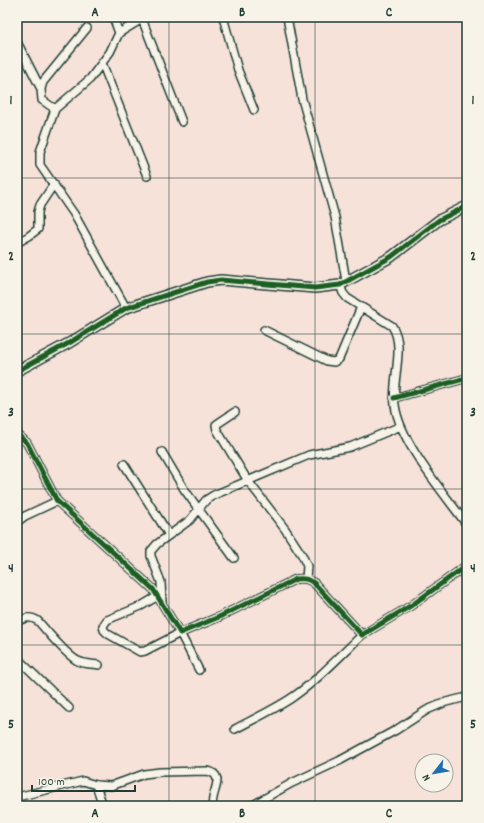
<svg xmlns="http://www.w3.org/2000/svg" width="484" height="823" viewBox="0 0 484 823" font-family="Dekko,sans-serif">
	<rect width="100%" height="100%" fill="#f7e2da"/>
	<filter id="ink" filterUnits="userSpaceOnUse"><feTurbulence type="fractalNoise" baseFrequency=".025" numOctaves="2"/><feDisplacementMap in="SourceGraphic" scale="8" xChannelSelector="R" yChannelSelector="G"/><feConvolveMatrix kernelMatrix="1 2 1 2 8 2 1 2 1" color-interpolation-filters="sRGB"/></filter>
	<g filter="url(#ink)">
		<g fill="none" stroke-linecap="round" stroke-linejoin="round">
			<defs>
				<path id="minor" d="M 113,17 L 119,33
					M 223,17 L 238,70 L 254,110
					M 287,17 L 302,99 L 335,217 L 346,281
					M 142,19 L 182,122
					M 17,42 L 41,89
					M 102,63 L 147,176
					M 55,109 L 42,100 L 41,89 L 43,82 L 87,28
					M 17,243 L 29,236 L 38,229 L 38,212 L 40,205 L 54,184
					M 340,285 L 343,293 L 347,298 L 392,326 C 406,347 391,380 395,405 C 400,443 444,493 467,525
					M 126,308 L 74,214 L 40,165 L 40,152 L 55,109 L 90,79 L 110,52 L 119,33 L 142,19 L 148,17
					M 264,330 L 327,361 L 334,362 L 339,359 L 361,307
					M 394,398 L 467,378
					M 235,412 L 217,424 L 216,425 L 217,430 L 248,481 L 285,529 L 302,555 L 307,566 L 306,579
					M 17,434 L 27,443 L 57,501 L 153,589 L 180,633 L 219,617 L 296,579 C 304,578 308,579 314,583 L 362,635 L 412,605 L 467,565
					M 162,452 L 184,489 L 234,558
					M 124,464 L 169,535
					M 17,522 L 25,516 L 57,501
					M 158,596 L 141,606 L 107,620 L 103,626 L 104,630 L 108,634 L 140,652 L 145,651 L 180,633 L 199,670
					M 162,602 L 161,582 L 151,556 L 151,551 L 157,544 L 190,520 L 206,500 L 214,495 L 309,455 L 350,447 L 401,426
					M 17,622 C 25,617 31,616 38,621 C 48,632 66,655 78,661 C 84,664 92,664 99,665
					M 17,658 L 69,708
					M 235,729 C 254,719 273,710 290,699 C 317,681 339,657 362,635
					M 96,785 L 103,806
					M 17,797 L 83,781 L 96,785 L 111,786 L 144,774 L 160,772 L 207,771 C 228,775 209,794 213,806
					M 251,806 L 292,783 L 339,761 L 396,730 L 427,710 L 446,702 L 467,697"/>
				<path id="tertiary" d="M 17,371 L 69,343 L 126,308 L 207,282 L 221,280 L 315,288 L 340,285 L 391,257 L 439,220 L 467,206"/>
			</defs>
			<!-- minor casing -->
			<use href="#minor" stroke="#1f3d34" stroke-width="10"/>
			<!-- tertiary casing -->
			<use href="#tertiary" stroke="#1f3d34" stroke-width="12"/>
			<!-- minor -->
			<use href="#minor" stroke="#f7f3e8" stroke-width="7"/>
			<!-- tertiary -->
			<use href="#tertiary" stroke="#f7f3e8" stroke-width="9"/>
			<defs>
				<path id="cycleway" d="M 17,371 L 69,343 L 126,308 L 207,282 L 221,280 L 315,288 L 340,285 L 391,257 L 439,220 L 467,206
					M 394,398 L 467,378
					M 17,434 L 27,443 L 57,501 L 153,589 L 180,633 L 219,617 L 296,579 C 304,578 308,579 314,583 L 362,635 L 412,605 L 467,565"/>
			</defs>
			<!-- cycleway casing -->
			<use href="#cycleway" stroke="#f7f3e8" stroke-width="8"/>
			<!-- cycleway -->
			<use href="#cycleway" stroke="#1b5e20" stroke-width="5"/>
		</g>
	</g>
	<!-- grid -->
	<path fill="none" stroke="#1f3d34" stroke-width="1" stroke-opacity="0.55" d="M 169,17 L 169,806M 315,17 L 315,806M 17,178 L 467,178M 17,334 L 467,334M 17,489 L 467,489M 17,645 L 467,645"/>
	<!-- margin -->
	<rect width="484" height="823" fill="none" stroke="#f7f3e8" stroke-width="44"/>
	<!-- north arrow -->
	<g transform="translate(434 773) rotate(239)"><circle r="19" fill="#f7f3e8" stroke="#a1aaa0"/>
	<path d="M0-3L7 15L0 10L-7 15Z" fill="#1f6fb2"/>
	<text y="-6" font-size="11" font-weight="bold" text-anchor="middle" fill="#1f3d34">N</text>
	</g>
	<!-- scale -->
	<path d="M32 785v6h103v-6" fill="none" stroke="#1f3d34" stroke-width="2"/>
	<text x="38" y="785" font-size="12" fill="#1f3d34" stroke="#f7f3e8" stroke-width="3" paint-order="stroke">100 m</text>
	<rect x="22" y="22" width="440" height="779" fill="none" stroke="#1f3d34" stroke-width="1.5"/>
	<g font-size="13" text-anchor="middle" font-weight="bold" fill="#1f3d34">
		<text x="95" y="16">A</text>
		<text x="242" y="16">B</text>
		<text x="389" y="16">C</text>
		<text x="11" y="104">1</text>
		<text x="473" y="104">1</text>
		<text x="11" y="260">2</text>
		<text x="473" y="260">2</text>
		<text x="11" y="416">3</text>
		<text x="473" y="416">3</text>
		<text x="11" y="572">4</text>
		<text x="473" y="572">4</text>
		<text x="11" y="728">5</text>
		<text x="473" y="728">5</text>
		<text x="95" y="817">A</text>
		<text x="242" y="817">B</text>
		<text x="389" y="817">C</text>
	</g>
</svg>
